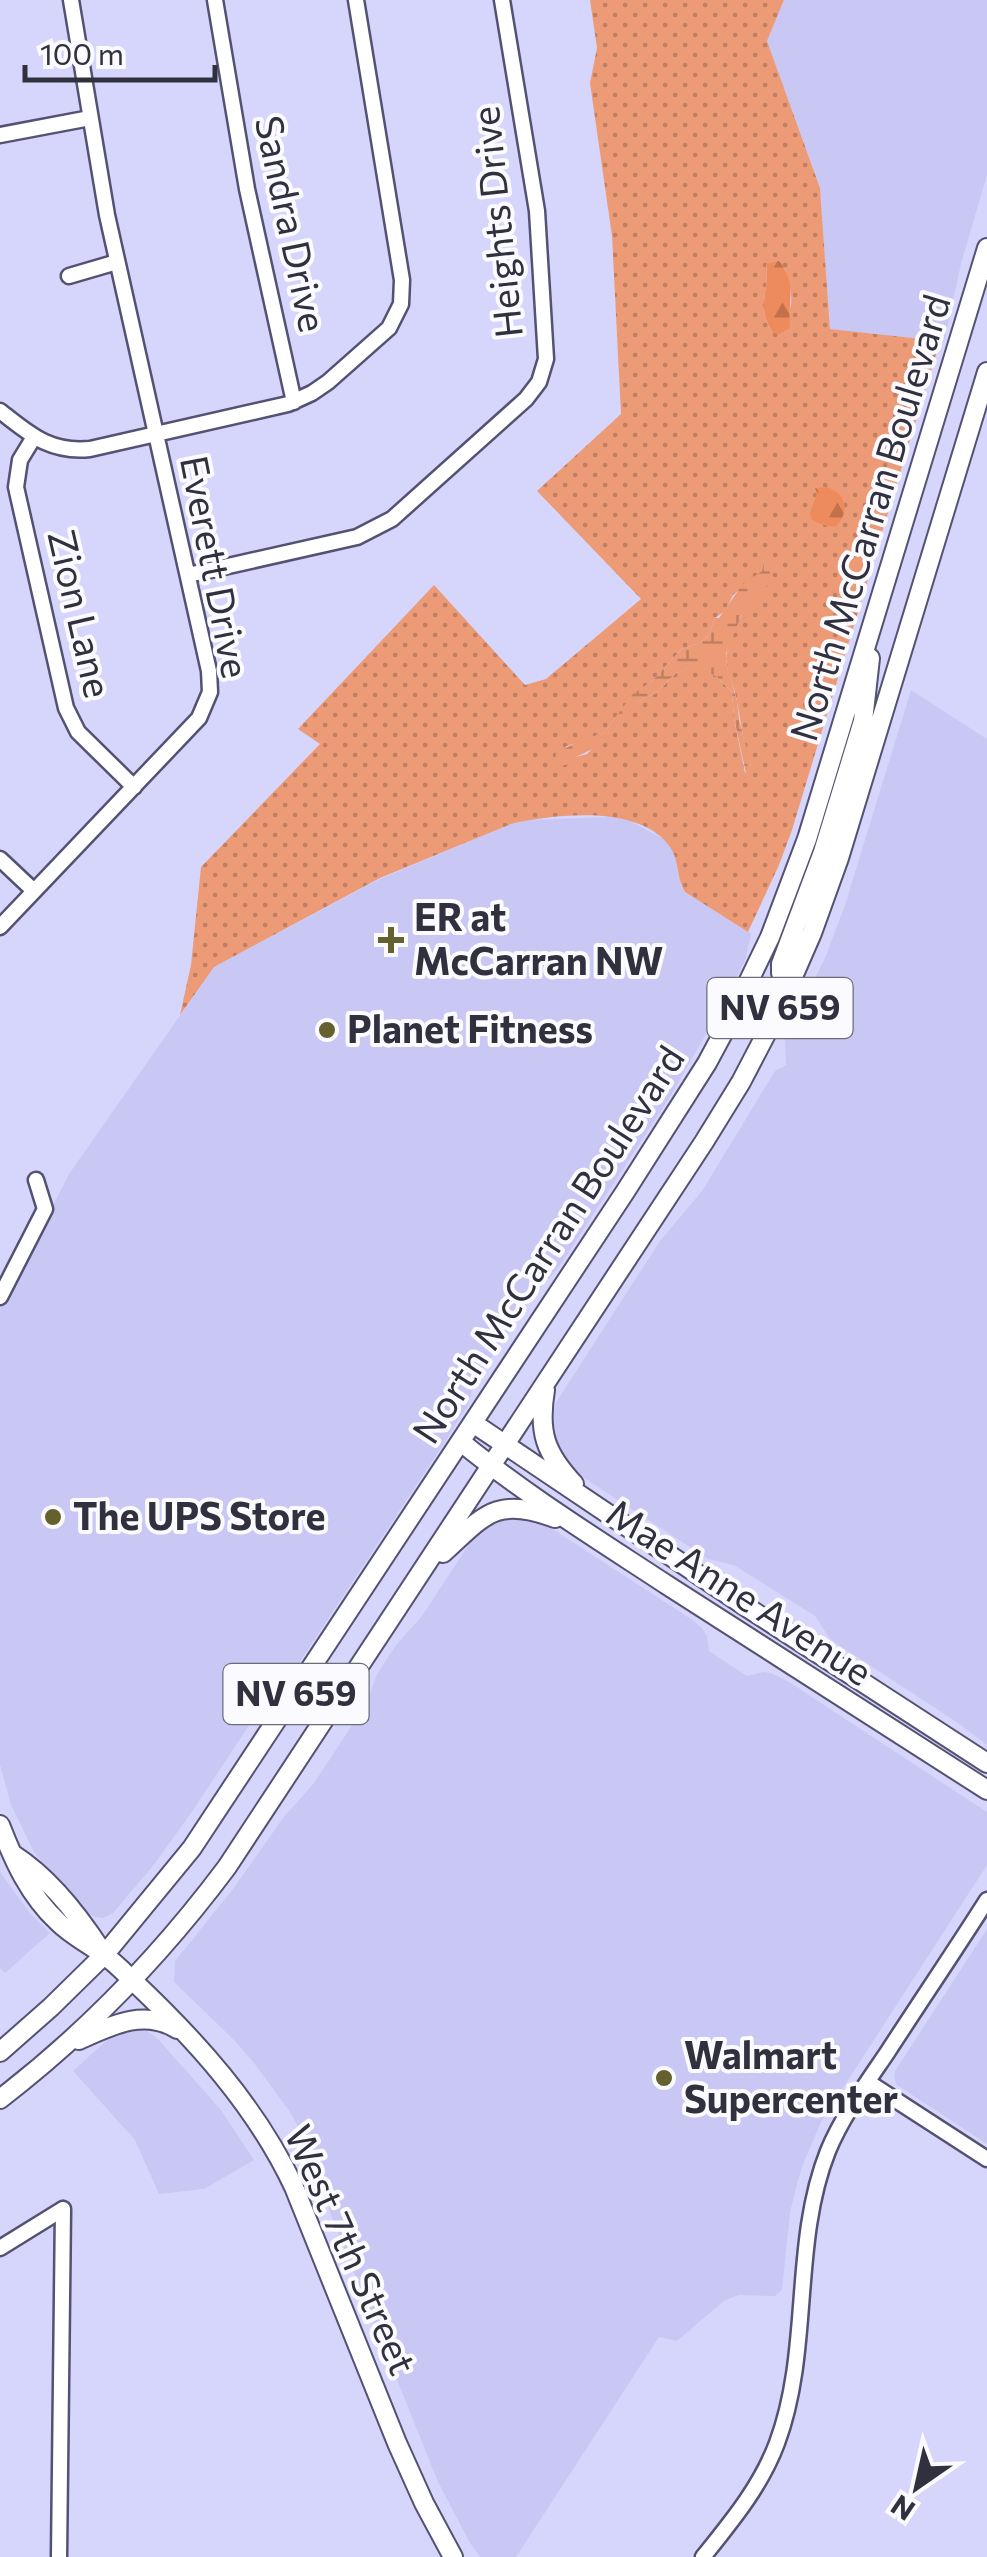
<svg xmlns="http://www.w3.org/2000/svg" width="987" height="2557" viewBox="0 0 987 2557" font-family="Commissioner,sans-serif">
	<defs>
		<pattern id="grass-dots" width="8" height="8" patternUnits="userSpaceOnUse" patternTransform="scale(2.5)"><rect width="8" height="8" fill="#ed9b76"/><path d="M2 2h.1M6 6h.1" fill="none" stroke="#c07f62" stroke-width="1.8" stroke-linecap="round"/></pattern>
		<pattern id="forest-firs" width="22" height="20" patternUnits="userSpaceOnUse" patternTransform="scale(2.5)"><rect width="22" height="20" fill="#ee8b5c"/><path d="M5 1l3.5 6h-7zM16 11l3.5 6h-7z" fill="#c1724d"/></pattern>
		<pattern id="wetland-marsh" width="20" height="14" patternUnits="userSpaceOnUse" patternTransform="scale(2.5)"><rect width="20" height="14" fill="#ed9b76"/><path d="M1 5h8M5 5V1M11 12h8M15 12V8" fill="none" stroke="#c07f62"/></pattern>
	</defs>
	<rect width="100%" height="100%" fill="#d6d6fd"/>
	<!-- built -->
	<path fill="#c9c8f4" d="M 784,0 L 987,0 L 987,175 L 961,264 L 944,342 L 830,329 L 820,188 L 767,41 Z
		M 911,690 L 987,739 L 987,1745 L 955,1721 L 840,1646 L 830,1639 L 815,1616 L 734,1565 L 708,1559 L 572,1470 L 564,1462 L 552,1438 L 551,1414 L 555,1404 L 660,1241 L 702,1191 L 775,1071 L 786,1065 L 785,1038 L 825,958 L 845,905 Z
		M 609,817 L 627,819 L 665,840 L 673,850 L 677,861 L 681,887 L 685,892 L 751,934 L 746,958 L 728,996 L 670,1097 L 559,1267 L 527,1303 L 474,1384 L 468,1405 L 443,1445 L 299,1663 L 262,1706 L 189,1816 L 153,1866 L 113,1913 L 103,1918 L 95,1917 L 86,1912 L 67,1893 L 34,1852 L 11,1805 L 0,1765 L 0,1309 L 69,1174 L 214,967 L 380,879 L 511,824 L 531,820 Z
		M 514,1516 L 535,1520 L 548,1526 L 691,1619 L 702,1628 L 707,1636 L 709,1651 L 747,1676 L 763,1672 L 771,1673 L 789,1682 L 987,1812 L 987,1865 L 821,2122 L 802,2167 L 796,2188 L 790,2213 L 782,2290 L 775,2296 L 739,2295 L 725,2300 L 677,2341 L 659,2337 L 516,2557 L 480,2557 L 470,2543 L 438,2482 L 331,2215 L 316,2159 L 290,2112 L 254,2063 L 235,2041 L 174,1982 L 175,1961 L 233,1889 L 283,1818 L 314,1783 L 366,1704 L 377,1674 L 396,1645 L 422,1616 L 479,1529 L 485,1524 Z
		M 0,1872 L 30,1913 L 50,1933 L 5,1973 L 0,1968 Z
		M 987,1929 L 987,2144 L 897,2085 L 894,2078 L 895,2071 Z
		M 134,2028 L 145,2029 L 158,2039 L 221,2110 L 254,2160 L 204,2189 L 159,2194 L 135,2140 L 73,2071 L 108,2039 L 118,2032 Z"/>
	<!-- grass -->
	<path fill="url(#grass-dots)" fill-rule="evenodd" d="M 590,0 L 784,0 L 767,41 L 820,188 L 830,329 L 940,341 L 792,830 L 779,865 L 748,932 L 685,892 C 676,878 680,861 670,847 C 640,804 555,814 511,824 L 380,878 L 214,967 L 180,1015 L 191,965 L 201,867 L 320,744 L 298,729 L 434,585 L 525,685 L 546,679 L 641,599 L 537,491 L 621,414 L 612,236 L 590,83 L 597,48 ZM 766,264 L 785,269 C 794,300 796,310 773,333 C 755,306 770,292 766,264 ZM 764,561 L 768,561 C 773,584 760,591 747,608 C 738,619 730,637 727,651 C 723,667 733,681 736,697 C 741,720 743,744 751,766 L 745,773 L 734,718 L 732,692 L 717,677 L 698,665 L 676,673 L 656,693 L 639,701 L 587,754 L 576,757 L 565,747 L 604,733 L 632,696 L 652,681 L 682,649 L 700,643 L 708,636 L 715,618 L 725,611 L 733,595 L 762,571 Z"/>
	<!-- forest -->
	<path fill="url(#forest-firs)" d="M 779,261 C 798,284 787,302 790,328 L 779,334 L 773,333 C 755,306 770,292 766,264 Z
		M 827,487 C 847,494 850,512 836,526 C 826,527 820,524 811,519 L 810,513 L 817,493 L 815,488 Z"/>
	<!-- wetland -->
	<path fill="url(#wetland-marsh)" d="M 769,555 L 770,582 L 741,616 L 726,653 L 726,663 L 737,701 L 739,719 L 751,766 L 750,775 L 747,778 L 734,718 L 732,692 L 717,677 L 698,666 L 676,673 L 656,693 L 639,701 L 607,742 L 576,757 L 566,765 L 555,765 L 556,753 L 581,740 L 604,733 L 632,695 L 652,681 L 682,649 L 700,643 L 708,636 L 715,618 L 719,618 L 742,585 L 762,571 L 764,561 Z"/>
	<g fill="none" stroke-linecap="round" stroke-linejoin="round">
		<defs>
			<path id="minor" d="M 215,0 L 247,189 L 294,402
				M 0,135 L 90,118
				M 69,276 L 117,262
				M 0,411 C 30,434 49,453 90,449 L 288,404 L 312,393 L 328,382 L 389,328 L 401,304 L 402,280 L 356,0
				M 34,437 L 20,460 L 16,487 L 66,708 L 78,732 L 134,787
				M 188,575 L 357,537 L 392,519 L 526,399 L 539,382 L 546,359 L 537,211 L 502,0
				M 0,859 L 34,891
				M 0,927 L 199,718 L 210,692 L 209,671 L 107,215 L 71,0
				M 0,1297 L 45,1209 L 36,1180
				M 868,2082 L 987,2159
				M 0,2248 L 63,2209
				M 59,2557 L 63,2209
				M 703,2557 C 732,2521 761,2486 777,2443 C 812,2349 791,2244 828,2151 C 842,2117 866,2084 887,2053 C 920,2002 954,1952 987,1900"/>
			<path id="major" d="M 788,989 L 781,973 L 781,964 L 823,852 L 863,721 L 870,658
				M 545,1390 C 538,1432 545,1453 574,1484
				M 473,1423 L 745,1606 L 987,1763
				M 461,1442 C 526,1495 597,1539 667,1585 C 773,1654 880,1722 987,1790
				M 443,1553 C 485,1515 495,1496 555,1518
				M 0,1825 C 14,1861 29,1895 58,1922 C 71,1935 87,1943 101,1953 C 112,1960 121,1969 130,1978 C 195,2039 256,2106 294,2187 L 397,2443 L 424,2503 L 453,2557
				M 14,1855 C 48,1877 79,1916 101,1950
				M 79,2040 C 110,2026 144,2008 177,2029
				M 0,2052 L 51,2007 L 105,1954 L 192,1848 L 625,1192 L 707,1063 L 729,1022 L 770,937 L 807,839 L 987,248
				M 0,2099 C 86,2033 162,1954 227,1867 L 704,1142 L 741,1082 L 778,1011 L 812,933 L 839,858 L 987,372"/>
		</defs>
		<!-- minor casing -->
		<use href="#minor" stroke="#535272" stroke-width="19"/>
		<!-- major casing -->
		<use href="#major" stroke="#535272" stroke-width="22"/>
		<!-- minor -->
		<use href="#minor" stroke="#fff" stroke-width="14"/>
		<!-- major -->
		<use href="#major" stroke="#fff" stroke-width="18"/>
	</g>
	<!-- markers -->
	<g fill="#64612e" stroke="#fbfbff" stroke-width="4">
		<path d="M386 925h10v10h10v10h-10v10h-10v-10h-10v-10h10z"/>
		<circle cx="327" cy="1030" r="10"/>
		<circle cx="53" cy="1517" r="10"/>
		<circle cx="664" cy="2078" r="10"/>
	</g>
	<g text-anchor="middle" stroke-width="8" stroke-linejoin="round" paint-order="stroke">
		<!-- shield labels -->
		<g fill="#fbfbff" stroke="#6d6d79" stroke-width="2.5">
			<rect x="707.5" y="978" width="145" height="60" rx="8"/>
			<rect x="223.5" y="1664" width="145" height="60" rx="8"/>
		</g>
		<g font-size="35" font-weight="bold" fill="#30303f">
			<text x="780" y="1020">NV 659</text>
			<text x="296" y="1706">NV 659</text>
		</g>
		<!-- street labels -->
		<g font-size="38" fill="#30303f" stroke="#fbfbff">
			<text transform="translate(498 222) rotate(-96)" y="13">Heights Drive</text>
			<text transform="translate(290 224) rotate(78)" y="13">Sandra Drive</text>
			<text transform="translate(871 518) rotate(-73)" y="13">North McCarran Boulevard</text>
			<text transform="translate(214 567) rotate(79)" y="13">Everett Drive</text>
			<text transform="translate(79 614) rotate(77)" y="13">Zion Lane</text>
			<text transform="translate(549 1245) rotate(-57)" y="13">North McCarran Boulevard</text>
			<text transform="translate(739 1593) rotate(33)" y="13">Mae Anne Avenue</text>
			<text transform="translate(350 2250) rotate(66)" y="13">West 7th Street</text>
		</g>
		<!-- poi labels -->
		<g font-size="38" font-weight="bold" fill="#30303f" stroke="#fbfbff" text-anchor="start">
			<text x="414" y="931">ER at<tspan x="414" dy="44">McCarran NW</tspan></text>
			<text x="347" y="1043">Planet Fitness</text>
			<text x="73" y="1530">The UPS Store</text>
			<text x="684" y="2069">Walmart<tspan x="684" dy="44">Supercenter</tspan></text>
		</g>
	</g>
	<!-- north arrow -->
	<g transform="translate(917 2487) rotate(214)" stroke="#fbfbff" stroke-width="8" paint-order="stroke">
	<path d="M0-8L18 38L0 25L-18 38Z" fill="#30303f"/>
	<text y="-15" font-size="28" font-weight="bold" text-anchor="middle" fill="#30303f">N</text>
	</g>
	<!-- scale -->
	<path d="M25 65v15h190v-15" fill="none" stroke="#30303f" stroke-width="5"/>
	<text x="40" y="65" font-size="30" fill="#30303f" stroke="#fbfbff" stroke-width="8" paint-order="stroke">100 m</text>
</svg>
